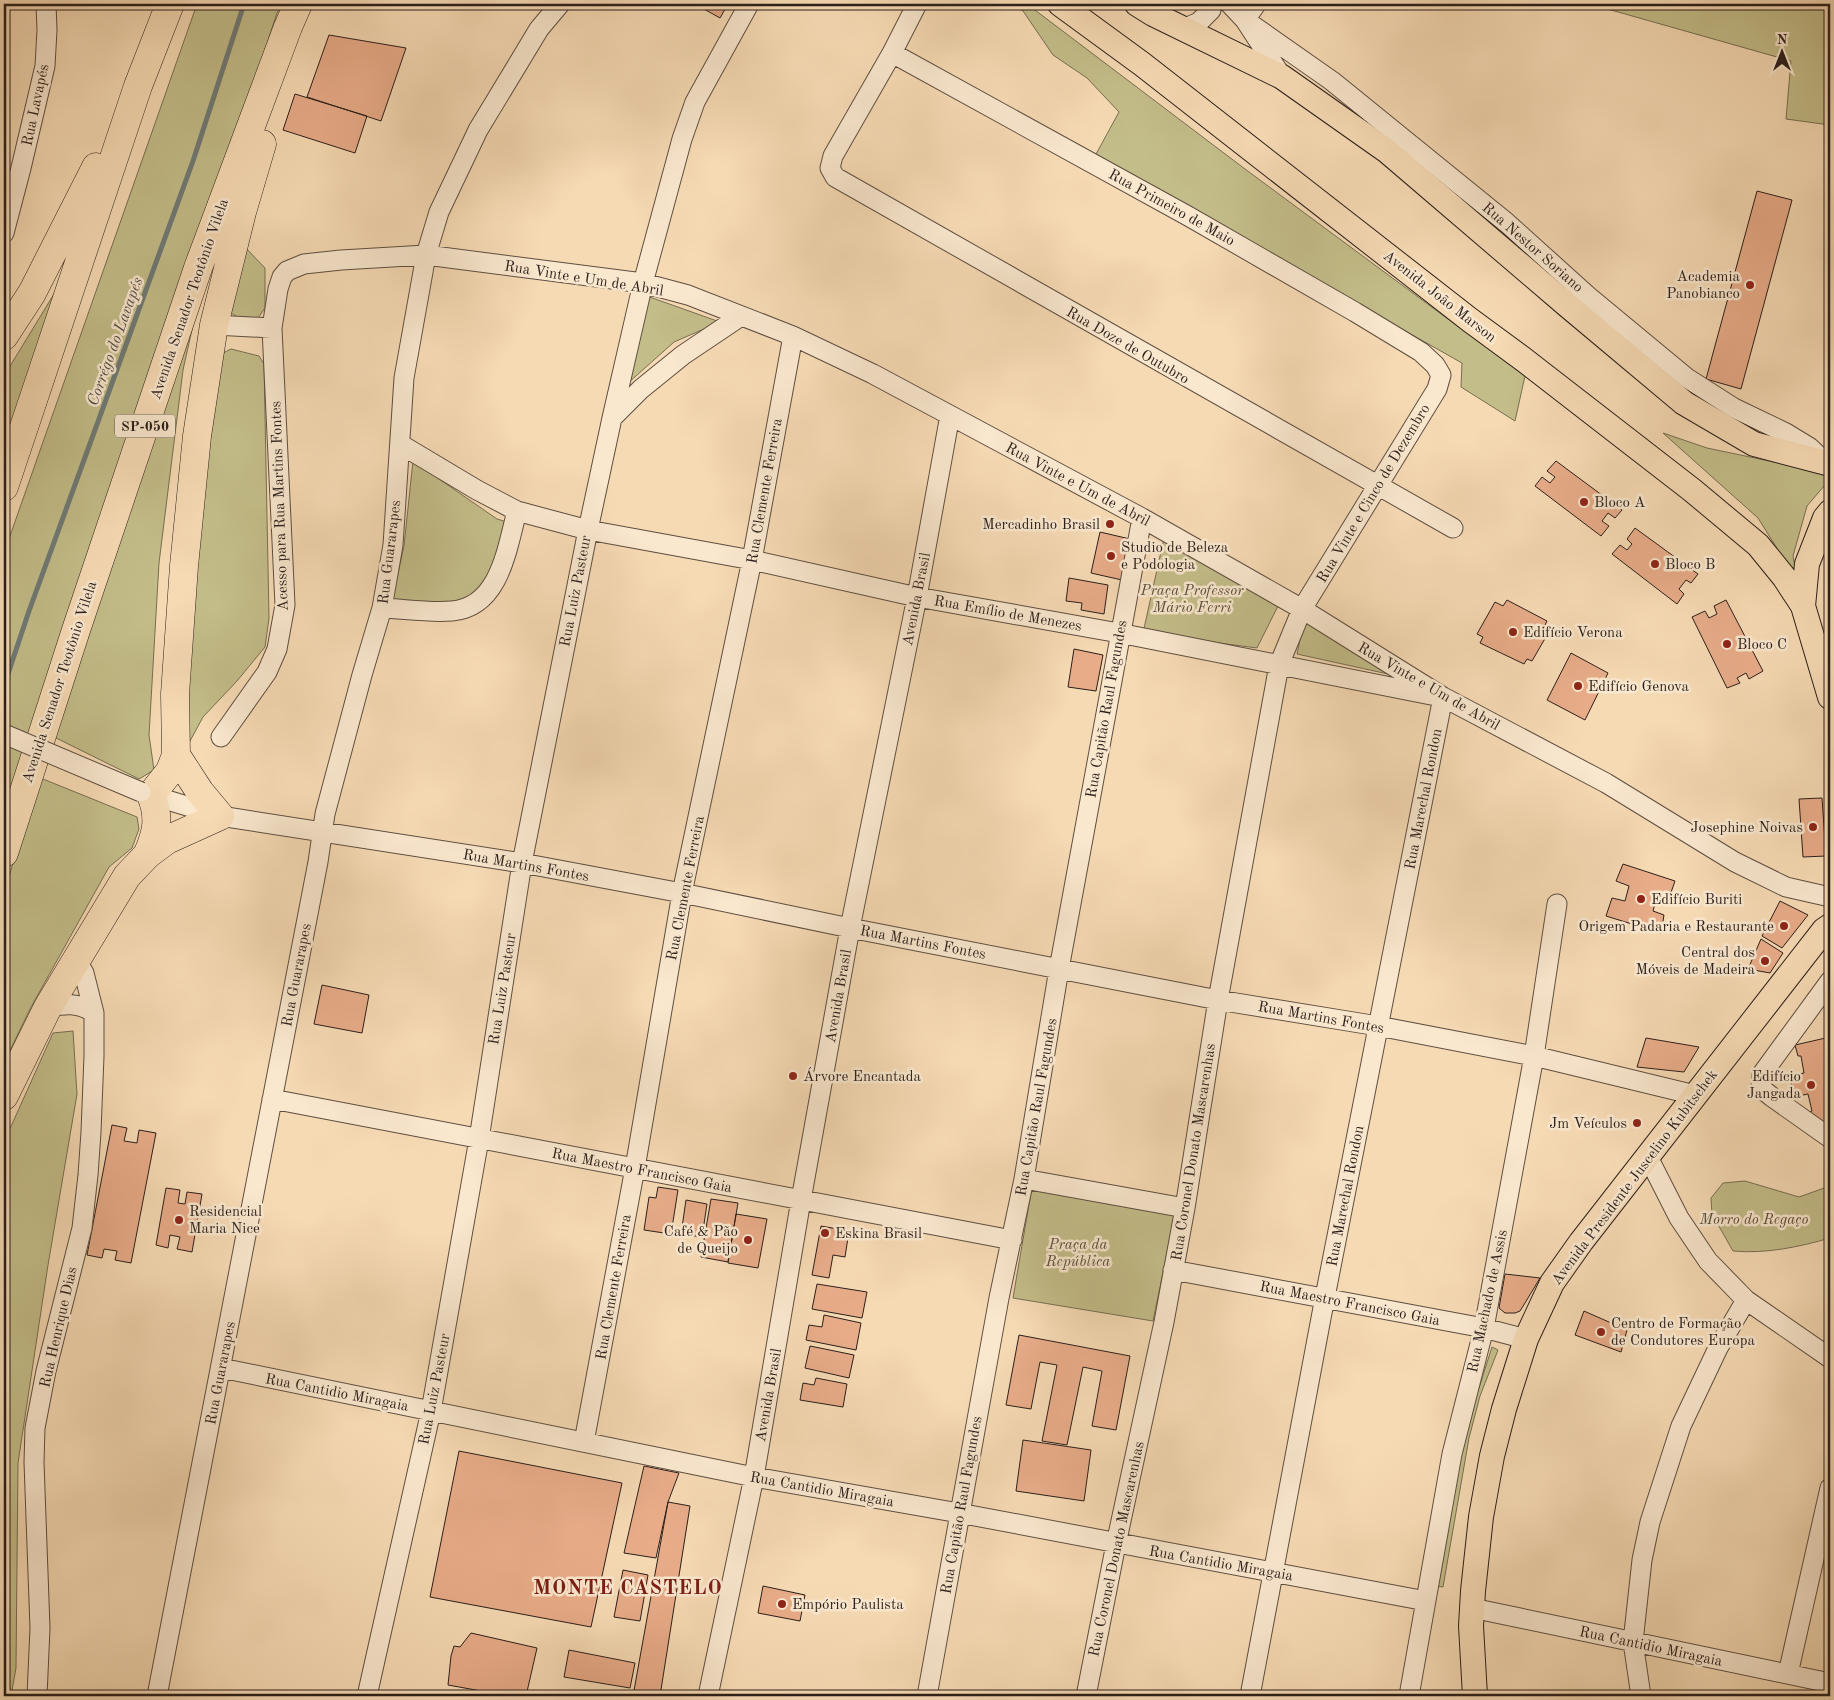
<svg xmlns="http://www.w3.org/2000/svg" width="1834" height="1700" viewBox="0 0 1834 1700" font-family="'Old Standard TT',serif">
	<rect width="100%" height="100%" fill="#f6dab4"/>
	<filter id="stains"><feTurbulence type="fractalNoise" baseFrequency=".004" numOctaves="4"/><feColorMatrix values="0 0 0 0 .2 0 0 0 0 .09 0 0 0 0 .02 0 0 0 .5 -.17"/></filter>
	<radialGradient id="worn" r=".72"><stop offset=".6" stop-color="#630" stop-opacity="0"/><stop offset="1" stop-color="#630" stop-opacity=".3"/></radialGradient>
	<!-- green -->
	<path fill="#c3bd89" stroke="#776e52" d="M 197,4 L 283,4 L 277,13 L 4,835 L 4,553 Z
		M 1010,4 L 1027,4 L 1245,169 L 1525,376 L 1515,421 L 1461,387 L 1462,363 L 1095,156 L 1119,112 L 1087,78 L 1053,55 L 1023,11 Z
		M 1605,4 L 1830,4 L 1830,125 L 1786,119 L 1791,61 L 1604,8 Z
		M 243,245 L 265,268 L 265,308 L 258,318 L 242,320 L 231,313 Z
		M 82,248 L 4,470 L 4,376 Z
		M 644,295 L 720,322 L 674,342 L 627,384 Z
		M 197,307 L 183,370 L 159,563 L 149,735 L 154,770 L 139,779 L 48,734 Z
		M 231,349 L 259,356 L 264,364 L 269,618 L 265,647 L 237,681 L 203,717 L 183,754 L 196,524 L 221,354 Z
		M 1663,433 L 1707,448 L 1774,462 L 1830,469 L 1830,479 L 1807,506 L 1793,556 L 1797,580 L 1758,518 Z
		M 413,461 L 497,519 L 507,522 L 484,594 L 457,608 L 391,606 L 404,546 Z
		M 1164,538 L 1279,604 L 1257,648 L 1143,633 Z
		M 1305,616 L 1397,676 L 1297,654 Z
		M 38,777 L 137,817 L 139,829 L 132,848 L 109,867 L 30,1009 L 4,1063 L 4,894 Z
		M 73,1031 L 77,1094 L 48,1265 L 18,1463 L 16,1668 L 11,1696 L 4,1696 L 4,1142 L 53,1033 Z
		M 1745,1181 L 1799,1197 L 1830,1186 L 1830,1238 C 1799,1247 1766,1254 1733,1251 L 1712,1214 L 1711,1198 L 1723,1183 Z
		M 1032,1187 L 1175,1214 L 1153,1321 L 1013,1298 Z
		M 1492,1347 L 1498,1350 L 1480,1396 L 1469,1438 L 1443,1587 L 1437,1586 L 1465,1432 Z"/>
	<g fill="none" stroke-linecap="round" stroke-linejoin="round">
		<!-- stream -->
		<path stroke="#707b77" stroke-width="5" d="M 4,686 L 29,611 L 193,161 L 244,4"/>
	</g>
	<!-- building -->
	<path fill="#e8ac89" stroke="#2b1f1b" d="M 695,4 L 728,4 L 720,18 Z
		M 329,35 L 406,48 L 381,121 L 307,97 Z
		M 295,94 L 367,116 L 355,153 L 283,130 Z
		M 1757,191 L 1792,200 L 1741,389 L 1706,379 Z
		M 1556,461 L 1622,510 L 1615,518 L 1608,513 L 1602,521 L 1609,526 L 1601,536 L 1535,486 L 1542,477 L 1550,483 L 1555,477 L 1547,471 Z
		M 1635,528 L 1698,574 L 1691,583 L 1686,580 L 1679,589 L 1684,594 L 1677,604 L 1612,554 L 1620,545 L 1627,550 L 1632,544 L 1627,539 Z
		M 1100,532 L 1130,539 L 1122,580 L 1091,573 Z
		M 1069,578 L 1108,585 L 1104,614 L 1081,610 L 1082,603 L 1066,601 Z
		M 1507,600 L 1547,621 L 1544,627 L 1550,630 L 1532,661 L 1527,659 L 1524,664 L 1480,643 L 1483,637 L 1477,634 L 1495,602 L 1503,606 Z
		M 1726,600 L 1763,671 L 1749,679 L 1746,673 L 1737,678 L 1740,683 L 1727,688 L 1692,617 L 1705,611 L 1709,618 L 1717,614 L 1714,606 Z
		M 1074,649 L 1103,655 L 1096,691 L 1068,687 Z
		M 1571,653 L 1608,673 L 1585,720 L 1547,700 Z
		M 1822,798 L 1826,856 L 1803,857 L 1799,799 Z
		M 1623,864 L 1675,881 L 1668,901 L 1657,897 L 1653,911 L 1664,915 L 1661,933 L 1606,916 L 1612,898 L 1625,901 L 1629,886 L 1616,881 Z
		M 1780,901 L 1808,915 L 1782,948 L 1762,936 Z
		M 1761,939 L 1783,953 L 1770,973 L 1748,969 Z
		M 322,985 L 369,995 L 362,1033 L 314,1024 Z
		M 1830,1037 L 1830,1121 L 1813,1123 L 1809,1112 L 1812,1111 L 1808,1094 L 1794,1097 L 1790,1076 L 1804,1073 L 1801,1056 L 1798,1056 L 1795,1045 Z
		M 1646,1038 L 1699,1047 L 1684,1072 L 1637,1067 Z
		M 112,1125 L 127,1128 L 124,1141 L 137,1143 L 139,1130 L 156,1133 L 131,1263 L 115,1260 L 117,1251 L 104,1249 L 102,1258 L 87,1255 Z
		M 658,1187 L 678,1190 L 671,1234 L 644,1230 L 649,1197 L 656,1198 Z
		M 166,1188 L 180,1190 L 178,1203 L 185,1204 L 187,1192 L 202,1194 L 192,1252 L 177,1249 L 180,1237 L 170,1235 L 168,1248 L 156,1245 Z
		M 711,1199 L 738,1203 L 728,1262 L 701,1257 Z
		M 686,1200 L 707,1204 L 702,1237 L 681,1234 Z
		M 736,1214 L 767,1219 L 758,1268 L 728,1263 Z
		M 821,1226 L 849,1231 L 845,1257 L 833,1255 L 829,1278 L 812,1275 Z
		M 1505,1274 L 1540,1278 L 1525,1303 L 1520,1311 L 1515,1313 L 1505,1313 L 1499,1308 Z
		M 817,1284 L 867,1292 L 862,1318 L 812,1309 Z
		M 1584,1311 L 1627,1330 L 1621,1352 L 1575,1335 Z
		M 824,1315 L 861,1323 L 856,1350 L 806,1340 L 809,1325 L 822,1327 Z
		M 1019,1335 L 1130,1356 L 1116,1430 L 1092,1426 L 1102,1371 L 1083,1367 L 1067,1445 L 1042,1441 L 1057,1365 L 1040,1362 L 1031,1409 L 1006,1405 Z
		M 810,1346 L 854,1355 L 849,1378 L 805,1368 Z
		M 816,1378 L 847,1384 L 843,1407 L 800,1400 L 803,1383 L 814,1385 Z
		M 1023,1440 L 1091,1450 L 1084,1501 L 1016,1491 Z
		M 459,1451 L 622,1483 L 591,1627 L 430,1597 Z
		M 644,1466 L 679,1473 L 668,1502 L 656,1558 L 624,1553 Z
		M 668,1502 L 690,1506 L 660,1696 L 633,1696 Z
		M 623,1570 L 648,1575 L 640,1621 L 614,1617 Z
		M 763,1586 L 805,1595 L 800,1621 L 758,1613 Z
		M 471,1633 L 537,1648 L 526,1696 L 509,1696 L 448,1685 L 451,1656 L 454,1646 L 460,1647 Z
		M 569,1650 L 635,1663 L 630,1688 L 564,1677 Z"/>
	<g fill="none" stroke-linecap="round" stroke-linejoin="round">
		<defs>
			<path id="minor" d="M 917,4 L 892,53 L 833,156 L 830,168 L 835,177 L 1453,528
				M 1230,4 L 1245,20 L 1282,77
				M 1256,4 L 1245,20 L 1332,81 L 1507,223 L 1588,296 L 1687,378 L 1734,408 L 1786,433 L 1809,447 L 1825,462
				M 1183,29 L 1199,22 L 1211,10 L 1212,4
				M 892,53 L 1188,216 L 1355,312 L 1421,352 L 1435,365 L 1441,375 L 1437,389 L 1302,609 L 1279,665 L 1218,1000 L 1185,1208 L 1164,1322 L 1116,1544 L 1086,1696
				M 4,233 L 21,168 L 45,66 L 47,30 L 46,4
				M 214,325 L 272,328
				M 612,418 L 641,389 L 683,355 L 741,316
				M 400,444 L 477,490 L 517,511 L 588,530 L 752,560 L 917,597 L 1119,633 L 1431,695
				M 382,608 C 405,609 429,613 452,611 C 500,607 507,548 517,511
				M 221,737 L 267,672 L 277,649 L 285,605 L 272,328 L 278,289 L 282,277 L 287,271 L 304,264 L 341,260 L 426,255 L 643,283 L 688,295 L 793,336 L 873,374 L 1142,518 L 1302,609 L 1443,697 L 1606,783 L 1735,862 L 1786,887 L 1830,897
				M 144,793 L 220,816 L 522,863 L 682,893 L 850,928 L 1218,1000 L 1378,1026 L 1534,1056 L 1695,1095
				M 1830,981 L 1762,1074 L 1761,1088 L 1772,1097 L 1830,1138
				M 48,1007 C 65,1004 79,1002 94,1013
				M 272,1099 L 1012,1240
				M 1648,1157 L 1679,1218 L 1708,1261 L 1746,1300 L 1830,1358
				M 1024,1179 L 1185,1208
				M 1173,1270 L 1484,1328 L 1526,1339
				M 221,1368 L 754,1477 L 959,1513 L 1426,1601
				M 584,1442 L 635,1168 L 682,893 L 752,560 L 793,336
				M 1472,1608 L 1830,1683
				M 1788,1674 L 1830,1488
				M 37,1696 L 40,1628 L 34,1462 L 35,1428 L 46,1371 L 82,1228 L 88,1175 L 91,1132 L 94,1056 L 94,1013 L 84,973 L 77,961
				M 157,1696 L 318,862 L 325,814 L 362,675 L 382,608 L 393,545 L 404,378 L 426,255 L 439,212 L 478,130 L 539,29 L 560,4
				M 367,1696 L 431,1411 L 479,1139 L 522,863 L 588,530 L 612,418 L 643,283 L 682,139 L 695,102 L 749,4
				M 708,1696 L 754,1477 L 801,1200 L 850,928 L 917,597 L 950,415
				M 927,1696 L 999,1298 L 1024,1179 L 1059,969 L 1142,518
				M 1250,1696 L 1325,1297 L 1443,697
				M 1409,1696 L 1452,1454 L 1484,1328 L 1534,1056 L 1557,904
				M 1641,1696 L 1633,1642 L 1642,1560 L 1650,1522 L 1681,1426 L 1718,1348 L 1746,1300"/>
			<path id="major" d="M 1060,4 L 1142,64 L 1470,320 L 1523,359 L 1692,490 L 1758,545 L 1784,577 L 1803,606
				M 1137,4 L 1153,14 L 1282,77 L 1387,151 L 1567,305 L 1684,403 L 1754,444 L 1830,464
				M 1830,512 L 1825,518 L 1807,564 L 1803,606 L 1830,697
				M 1475,1696 L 1471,1626 L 1473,1591 L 1481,1517 L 1492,1456 L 1504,1409 L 1526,1339 L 1552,1283 L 1581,1242 L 1824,930 L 1830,926"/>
			<path id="highway" d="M 4,336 L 32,293 L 96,167
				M 4,487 L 138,86 L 170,4
				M 4,853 L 76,630 L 198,268 L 288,27 L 298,4
				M 147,855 C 157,834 160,817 151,795 L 170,771 L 176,755 L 175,694 L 184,566 L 197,436 L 214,325 L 242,212 L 262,144
				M 4,1096 L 48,1007 L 127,876 L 147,855 L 167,840 L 220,816 L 200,792 L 176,755"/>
		</defs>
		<!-- minor casing -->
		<use href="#minor" stroke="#5e4e41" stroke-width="21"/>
		<!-- major casing -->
		<use href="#major" stroke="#2b1f1b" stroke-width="26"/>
		<!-- highway casing -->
		<use href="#highway" stroke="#2b1f1b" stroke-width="29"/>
		<!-- minor -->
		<use href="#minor" stroke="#f9e7ce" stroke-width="19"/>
		<!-- major -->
		<use href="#major" stroke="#f6dab4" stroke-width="24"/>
		<!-- highway -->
		<use href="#highway" stroke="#f6dab4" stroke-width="28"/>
		<defs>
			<path id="minor-bridge" d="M 4,734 L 141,792"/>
		</defs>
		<!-- minor-bridge casing -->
		<use href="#minor-bridge" stroke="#5e4e41" stroke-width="21" stroke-linecap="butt"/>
		<!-- minor-bridge -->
		<use href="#minor-bridge" stroke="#f9e7ce" stroke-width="19"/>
	</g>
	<!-- markers -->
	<g fill="#8f2418" stroke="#f9e7ce" stroke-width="2">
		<circle cx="1750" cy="285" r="5"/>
		<circle cx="1584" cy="502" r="5"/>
		<circle cx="1110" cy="524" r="5"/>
		<circle cx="1111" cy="556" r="5"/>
		<circle cx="1655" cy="564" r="5"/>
		<circle cx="1513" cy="632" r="5"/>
		<circle cx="1727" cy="644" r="5"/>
		<circle cx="1578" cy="686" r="5"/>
		<circle cx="1813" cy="827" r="5"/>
		<circle cx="1641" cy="899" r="5"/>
		<circle cx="1784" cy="926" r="5"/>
		<circle cx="1765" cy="961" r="5"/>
		<circle cx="793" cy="1076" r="5"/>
		<circle cx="1811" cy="1085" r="5"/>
		<circle cx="1637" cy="1123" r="5"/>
		<circle cx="179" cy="1220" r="5"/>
		<circle cx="825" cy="1233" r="5"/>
		<circle cx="748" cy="1240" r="5"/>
		<circle cx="1601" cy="1332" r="5"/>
		<circle cx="782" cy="1604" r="5"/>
	</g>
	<g text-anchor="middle" stroke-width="5" stroke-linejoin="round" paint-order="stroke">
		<!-- shield labels -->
		<rect fill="#f9e7ce" stroke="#695b51" stroke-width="1" x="115" y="414.5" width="60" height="23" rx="4"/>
		<g font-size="14" font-weight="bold" fill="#2b1f1b">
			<text x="145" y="431">SP-050</text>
		</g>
		<!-- street labels -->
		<g font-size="15" fill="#2b1f1b" stroke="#f9e7ce">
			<text transform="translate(35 105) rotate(-78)" y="5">Rua Lavapés</text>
			<text transform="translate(1172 207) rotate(29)" y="5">Rua Primeiro de Maio</text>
			<text transform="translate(1533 247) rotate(41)" y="5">Rua Nestor Soriano</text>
			<text transform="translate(584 278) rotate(9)" y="5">Rua Vinte e Um de Abril</text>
			<text transform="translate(1440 296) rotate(38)" y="5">Avenida João Marson</text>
			<text transform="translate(189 299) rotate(-71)" y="5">Avenida Senador Teotônio Vilela</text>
			<text transform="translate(1128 345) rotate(30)" y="5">Rua Doze de Outubro</text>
			<text transform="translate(1078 484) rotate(28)" y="5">Rua Vinte e Um de Abril</text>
			<text transform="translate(764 491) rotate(-80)" y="5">Rua Clemente Ferreira</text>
			<text transform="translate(1373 493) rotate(-59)" y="5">Rua Vinte e Cinco de Dezembro</text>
			<text transform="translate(279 506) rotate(-92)" y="5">Acesso para Rua Martins Fontes</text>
			<text transform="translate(389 552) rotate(-83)" y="5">Rua Guararapes</text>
			<text transform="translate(575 591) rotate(-79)" y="5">Rua Luiz Pasteur</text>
			<text transform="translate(916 599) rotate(-79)" y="5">Avenida Brasil</text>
			<text transform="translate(1008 613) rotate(10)" y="5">Rua Emílio de Menezes</text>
			<text transform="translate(59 682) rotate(-72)" y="5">Avenida Senador Teotônio Vilela</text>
			<text transform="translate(1429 686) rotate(30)" y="5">Rua Vinte e Um de Abril</text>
			<text transform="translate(1106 709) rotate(-80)" y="5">Rua Capitão Raul Fagundes</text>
			<text transform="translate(1423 799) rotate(-79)" y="5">Rua Marechal Rondon</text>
			<text transform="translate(526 865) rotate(10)" y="5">Rua Martins Fontes</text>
			<text transform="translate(685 888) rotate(-79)" y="5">Rua Clemente Ferreira</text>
			<text transform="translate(923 942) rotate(11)" y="5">Rua Martins Fontes</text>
			<text transform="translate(296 975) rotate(-79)" y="5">Rua Guararapes</text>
			<text transform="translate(502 989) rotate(-81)" y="5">Rua Luiz Pasteur</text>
			<text transform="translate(838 996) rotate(-80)" y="5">Avenida Brasil</text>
			<text transform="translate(1321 1017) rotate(10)" y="5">Rua Martins Fontes</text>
			<text transform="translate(1036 1107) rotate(-80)" y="5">Rua Capitão Raul Fagundes</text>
			<text transform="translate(1193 1152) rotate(-81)" y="5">Rua Coronel Donato Mascarenhas</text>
			<text transform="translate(642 1170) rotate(11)" y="5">Rua Maestro Francisco Gaia</text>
			<text transform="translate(1634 1177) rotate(-53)" y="5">Avenida Presidente Juscelino Kubitschek</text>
			<text transform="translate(1345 1196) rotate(-79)" y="5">Rua Marechal Rondon</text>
			<text transform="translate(613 1287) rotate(-80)" y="5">Rua Clemente Ferreira</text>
			<text transform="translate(1487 1301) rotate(-78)" y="5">Rua Machado de Assis</text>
			<text transform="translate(1350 1303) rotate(11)" y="5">Rua Maestro Francisco Gaia</text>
			<text transform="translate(58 1327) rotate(-77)" y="5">Rua Henrique Dias</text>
			<text transform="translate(220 1373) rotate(-79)" y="5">Rua Guararapes</text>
			<text transform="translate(434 1389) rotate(-79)" y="5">Rua Luiz Pasteur</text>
			<text transform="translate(337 1392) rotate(11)" y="5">Rua Cantidio Miragaia</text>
			<text transform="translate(768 1395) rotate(-80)" y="5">Avenida Brasil</text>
			<text transform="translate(822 1489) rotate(10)" y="5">Rua Cantidio Miragaia</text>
			<text transform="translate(961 1505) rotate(-80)" y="5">Rua Capitão Raul Fagundes</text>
			<text transform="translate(1116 1549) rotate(-78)" y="5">Rua Coronel Donato Mascarenhas</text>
			<text transform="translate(1221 1563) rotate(10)" y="5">Rua Cantidio Miragaia</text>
			<text transform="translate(1651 1646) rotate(12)" y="5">Rua Cantidio Miragaia</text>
		</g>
		<!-- poi labels -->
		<g font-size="15" fill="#2b1f1b" stroke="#f9e7ce" text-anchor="start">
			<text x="1740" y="281" text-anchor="end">Academia<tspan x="1740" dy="17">Panobianco</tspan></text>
			<text x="1594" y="507">Bloco A</text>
			<text x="1100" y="529" text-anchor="end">Mercadinho Brasil</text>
			<text x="1121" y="552">Studio de Beleza<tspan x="1121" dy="17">e Podologia</tspan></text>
			<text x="1665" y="569">Bloco B</text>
			<text x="1523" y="637">Edifício Verona</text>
			<text x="1737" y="649">Bloco C</text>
			<text x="1588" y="691">Edifício Genova</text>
			<text x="1803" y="832" text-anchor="end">Josephine Noivas</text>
			<text x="1651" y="904">Edifício Buriti</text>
			<text x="1774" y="931" text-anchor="end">Origem Padaria e Restaurante</text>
			<text x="1755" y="957" text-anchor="end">Central dos<tspan x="1755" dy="17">Móveis de Madeira</tspan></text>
			<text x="803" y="1081">Árvore Encantada</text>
			<text x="1801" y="1081" text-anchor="end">Edifício<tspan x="1801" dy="17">Jangada</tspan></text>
			<text x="1627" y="1128" text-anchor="end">Jm Veículos</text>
			<text x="189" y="1216">Residencial<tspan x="189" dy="17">Maria Nice</tspan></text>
			<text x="738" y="1236" text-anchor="end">Café &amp; Pão<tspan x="738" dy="17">de Queijo</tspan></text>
			<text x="835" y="1238">Eskina Brasil</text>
			<text x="1611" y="1328">Centro de Formação<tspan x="1611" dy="17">de Condutores Europa</tspan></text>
			<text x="792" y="1609">Empório Paulista</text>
		</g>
		<!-- park labels -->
		<g font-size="15" font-style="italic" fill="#594e3c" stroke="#f9e7ce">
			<text x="1192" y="595">Praça Professor<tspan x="1192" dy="17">Mário Ferri</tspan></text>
			<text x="1754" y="1224">Morro do Regaço</text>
			<text x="1078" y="1249">Praça da<tspan x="1078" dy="17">República</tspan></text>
		</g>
		<!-- water labels -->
		<g font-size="16" font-style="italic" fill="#4e4d49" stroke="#f9e7ce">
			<text transform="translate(114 341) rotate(-70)" y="6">Corrégo do Lavapés</text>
		</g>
		<!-- district labels -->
		<g font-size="20" font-weight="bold" letter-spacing="1" fill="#7a1f14" stroke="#f9e7ce">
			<text x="628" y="1594">MONTE CASTELO</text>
		</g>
	</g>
	<!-- margin -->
	<rect width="1834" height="1700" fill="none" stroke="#f6dab4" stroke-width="20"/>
	<rect x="5" y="5" width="1824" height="1690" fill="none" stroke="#2b1f1b" stroke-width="2.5"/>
	<rect x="10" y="10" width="1814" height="1680" fill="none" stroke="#2b1f1b"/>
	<!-- north arrow -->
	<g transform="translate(1782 52)" stroke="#f9e7ce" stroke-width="4" paint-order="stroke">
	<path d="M0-4L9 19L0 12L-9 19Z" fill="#2b1f1b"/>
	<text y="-8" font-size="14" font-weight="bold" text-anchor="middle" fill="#2b1f1b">N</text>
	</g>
	<rect width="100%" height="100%" filter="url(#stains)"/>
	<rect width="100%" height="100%" fill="url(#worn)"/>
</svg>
